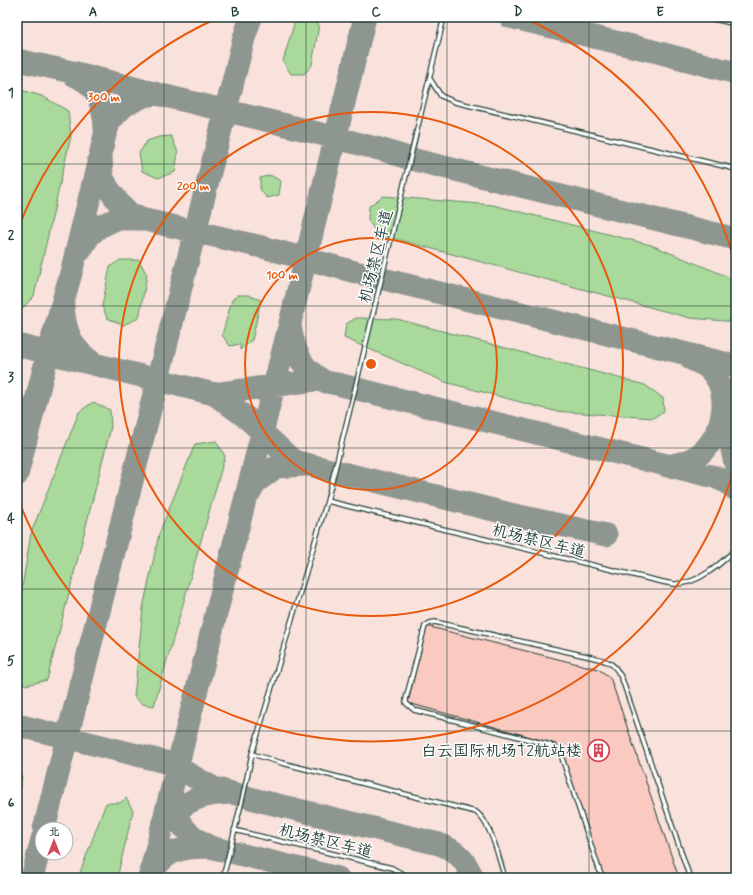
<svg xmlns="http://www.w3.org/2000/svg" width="753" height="895" viewBox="0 0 753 895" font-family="Mynerve,'LXGW WenKai TC',sans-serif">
	<rect width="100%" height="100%" fill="#feefec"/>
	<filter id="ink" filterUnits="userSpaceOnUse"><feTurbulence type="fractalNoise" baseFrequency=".025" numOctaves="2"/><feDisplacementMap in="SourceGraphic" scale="8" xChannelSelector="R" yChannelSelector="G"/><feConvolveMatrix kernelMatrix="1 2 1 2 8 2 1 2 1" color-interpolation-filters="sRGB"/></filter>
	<g filter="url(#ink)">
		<!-- built -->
		<path fill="#f9e1dc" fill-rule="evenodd" d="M 17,17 L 736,17 L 736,878 L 17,878 ZM 42,829 L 66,829 L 66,853 L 42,853 Z"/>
		<!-- green -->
		<path fill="#a9da9b" stroke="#648c68" d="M 296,17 L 313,17 L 319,25 L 312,65 L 304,74 L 291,74 L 283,61 Z
			M 17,89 L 42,96 L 68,111 L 71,136 L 34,296 L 17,314 Z
			M 171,136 L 178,152 L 175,172 L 158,178 L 142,171 L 139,153 L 147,141 L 159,137 Z
			M 270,175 L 281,181 L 279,195 L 267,198 L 260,189 L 260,178 Z
			M 383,196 L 493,205 L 651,245 L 736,280 L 736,322 L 690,318 L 377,234 L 368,220 L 369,206 Z
			M 120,260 L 139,260 L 147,275 L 139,318 L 123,325 L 107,318 L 102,306 L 110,267 Z
			M 237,295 L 248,295 L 261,300 L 252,340 L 240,350 L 240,344 L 230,346 L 222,335 L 232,300 Z
			M 356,318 L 397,319 L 645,385 L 663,398 L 664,411 L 653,418 L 554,411 L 445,382 L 344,338 L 346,324 Z
			M 93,402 L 110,410 L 111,427 L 47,680 L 26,685 L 17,679 L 17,618 L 31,533 L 79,412 Z
			M 216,441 L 225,456 L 154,706 L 142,704 L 134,697 L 143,608 L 159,534 L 195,444 Z
			M 17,773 L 22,776 L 17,800 Z
			M 126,798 L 133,811 L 117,878 L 78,878 L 106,803 L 120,803 Z"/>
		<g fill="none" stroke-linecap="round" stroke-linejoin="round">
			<!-- taxiway -->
			<path stroke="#8e9690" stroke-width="23" d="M 510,17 L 653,51 L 736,73
				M 17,60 L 72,72 L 157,94 L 290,126 L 383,150 L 411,159 L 736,239
				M 74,75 C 80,78 87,82 92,87 C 101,98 106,120 105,135 L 110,121 L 125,105 L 144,96 L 157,94
				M 101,155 L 102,176 L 108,188 L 122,207 L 129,213 L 141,219 L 262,247 L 359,273 L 736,366
				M 80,251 L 89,236 L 99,227 L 116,219 L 141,219
				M 63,306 C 65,332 72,350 95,364
				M 290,325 C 292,339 296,355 305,366 C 310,373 318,377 325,382
				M 17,345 L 214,394 L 315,380 L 337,384 L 715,477 L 728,483 L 736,490
				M 214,394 L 247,418 L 291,459 L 297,462 L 510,514 L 606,535
				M 736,413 C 728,433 730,445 736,466
				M 667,466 C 680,464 691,461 701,453 C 724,433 733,390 708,368 C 703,364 697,362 691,359
				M 17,475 L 48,353 L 71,273 L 105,135
				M 248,495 L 256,482 L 276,467 L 304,465
				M 17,725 L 169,763 L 214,788 L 261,801 L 439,844 C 458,851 465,860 473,878
				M 171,792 C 174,801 175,812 179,820 C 184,832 199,841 210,847 L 338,878
				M 168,822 C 182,800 204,794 229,793
				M 44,829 L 244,38 L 251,17
				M 151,874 C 166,849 183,847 210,847
				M 32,878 L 42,839
				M 149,878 L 290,323 L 365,17"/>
		</g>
		<!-- building -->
		<path fill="#facac1" stroke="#1f3d34" d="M 426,626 L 598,669 L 607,675 L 611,680 L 679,878 L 603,878 L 561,753 L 556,744 L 408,703 Z"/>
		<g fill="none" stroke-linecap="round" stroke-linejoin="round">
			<defs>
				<path id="lane" d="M 444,17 L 355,389 L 327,501 L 650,579 C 658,581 666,583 674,584 C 698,585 720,564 736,549
					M 705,17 L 736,24
					M 430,79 L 441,96 L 455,102 L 736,169
					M 252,754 L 282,763 L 476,812 C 492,824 499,860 505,878
					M 234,830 L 392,868 L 410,878
					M 223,878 L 243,796 L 252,754 L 327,501
					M 602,878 L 561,755 L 550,745 L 414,710 L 406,703 L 406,699 L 425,626 L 430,623 L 435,622 L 591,657 C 608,661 614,662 622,679 L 690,878"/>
			</defs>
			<!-- lane casing -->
			<use href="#lane" stroke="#1f3d34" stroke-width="6"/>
			<!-- lane -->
			<use href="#lane" stroke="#fff" stroke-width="3.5"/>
		</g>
	</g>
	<!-- grid -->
	<path fill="none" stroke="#1f3d34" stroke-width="1" stroke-opacity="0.55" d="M 164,17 L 164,878M 306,17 L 306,878M 447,17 L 447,878M 589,17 L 589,878M 17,164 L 736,164M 17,306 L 736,306M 17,448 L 736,448M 17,589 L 736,589M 17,731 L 736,731"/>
	<!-- distance rings -->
	<g fill="none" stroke="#e8590c" stroke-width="2">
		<circle cx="371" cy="364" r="126"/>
		<circle cx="371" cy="364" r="252"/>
		<path d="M735 465A378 378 0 0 1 18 499M18 229A378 378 0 0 1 220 17M522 17A378 378 0 0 1 735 263"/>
	</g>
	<!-- icons -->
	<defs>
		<symbol id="building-ring" viewBox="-11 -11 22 22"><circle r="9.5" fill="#fff" stroke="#d1495b" stroke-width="1.5"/><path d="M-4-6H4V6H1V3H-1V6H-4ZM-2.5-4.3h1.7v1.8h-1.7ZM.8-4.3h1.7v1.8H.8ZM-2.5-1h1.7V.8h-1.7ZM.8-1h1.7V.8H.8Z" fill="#d1495b"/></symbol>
	</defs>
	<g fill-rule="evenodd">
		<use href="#building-ring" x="586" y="738" width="25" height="25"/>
	</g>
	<g text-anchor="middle" stroke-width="3" stroke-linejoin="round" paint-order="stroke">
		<!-- street labels -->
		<g font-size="16" fill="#1f3d34" stroke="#fff">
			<text transform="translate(375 256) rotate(-76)" y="6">机场禁区车道</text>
			<text transform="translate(539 540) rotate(14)" y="6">机场禁区车道</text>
			<text transform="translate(326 840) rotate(14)" y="6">机场禁区车道</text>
		</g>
		<!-- poi labels -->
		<g font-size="16" fill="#1f3d34" stroke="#fff" text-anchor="end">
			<text x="582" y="756">白云国际机场T2航站楼</text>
		</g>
	</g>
	<circle cx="371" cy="364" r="6" fill="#e8590c" stroke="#fff" stroke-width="2"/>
	<g font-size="12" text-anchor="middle" font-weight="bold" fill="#e8590c" stroke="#fff" stroke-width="3" stroke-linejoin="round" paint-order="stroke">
		<text x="104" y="101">300 m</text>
		<text x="193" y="190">200 m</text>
		<text x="282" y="279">100 m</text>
	</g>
	<!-- margin -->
	<rect width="753" height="895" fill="none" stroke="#fff" stroke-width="44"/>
	<!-- north arrow -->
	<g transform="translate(54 841)"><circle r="19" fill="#ffffff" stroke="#a5b1ae"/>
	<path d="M0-3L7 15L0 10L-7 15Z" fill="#d1495b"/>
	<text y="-6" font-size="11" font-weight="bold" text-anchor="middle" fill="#1f3d34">北</text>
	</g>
	<rect x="22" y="22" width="709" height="851" fill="none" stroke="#1f3d34" stroke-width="1.5"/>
	<g font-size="13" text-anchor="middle" font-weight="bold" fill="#1f3d34">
		<text x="93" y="16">A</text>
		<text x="235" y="16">B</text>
		<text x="376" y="16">C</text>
		<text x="518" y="16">D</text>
		<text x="660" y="16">E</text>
		<text x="11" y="97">1</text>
		<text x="11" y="239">2</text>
		<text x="11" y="381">3</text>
		<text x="11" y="523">4</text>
		<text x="11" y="665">5</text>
		<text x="11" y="807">6</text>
	</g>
</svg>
